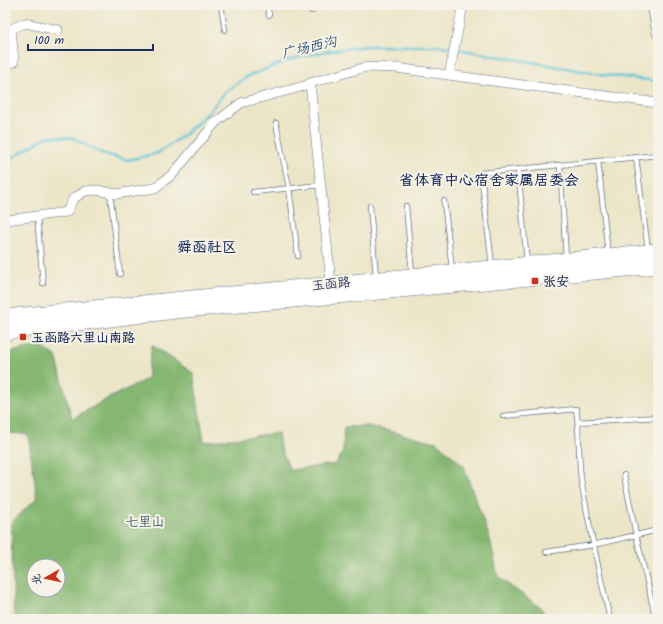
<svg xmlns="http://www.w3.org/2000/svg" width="663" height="624" viewBox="0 0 663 624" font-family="Kalam,'LXGW WenKai TC',sans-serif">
	<rect width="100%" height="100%" fill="#f7f3e8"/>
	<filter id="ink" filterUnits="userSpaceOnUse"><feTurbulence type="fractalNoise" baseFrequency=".025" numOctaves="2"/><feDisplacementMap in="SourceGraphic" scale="8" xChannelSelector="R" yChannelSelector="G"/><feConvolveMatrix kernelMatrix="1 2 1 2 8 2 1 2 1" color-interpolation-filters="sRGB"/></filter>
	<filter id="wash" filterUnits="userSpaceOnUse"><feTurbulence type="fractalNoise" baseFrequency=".012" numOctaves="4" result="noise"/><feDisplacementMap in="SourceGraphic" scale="16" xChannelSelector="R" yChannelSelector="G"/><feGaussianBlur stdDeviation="0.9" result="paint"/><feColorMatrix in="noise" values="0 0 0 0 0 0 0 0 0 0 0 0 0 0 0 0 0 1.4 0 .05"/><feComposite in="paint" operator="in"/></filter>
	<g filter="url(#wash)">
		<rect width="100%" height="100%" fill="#ece6c9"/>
		<!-- forest -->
		<path fill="#86b772" stroke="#507368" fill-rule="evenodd" d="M 152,345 L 193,373 L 204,442 L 278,433 L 280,447 L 290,470 L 336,464 L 343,452 L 344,427 L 368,426 L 436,442 L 463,465 L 490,539 L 498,577 L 541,608 L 547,619 L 16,619 L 14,613 L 11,523 L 37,498 L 28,434 L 5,433 L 5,353 L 40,346 L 56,356 L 72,419 L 105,400 L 147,379 ZM 34,566 L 58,566 L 58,590 L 34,590 Z"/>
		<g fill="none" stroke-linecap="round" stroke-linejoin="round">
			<!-- stream -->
			<path stroke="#5cc2d9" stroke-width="2.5" d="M 457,49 L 605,75 L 658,81
				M 5,162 L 48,136 L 73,138 L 101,153 L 128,160 L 158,153 L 184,135 L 209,112 L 225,92 L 248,76 L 289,60 L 328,51 L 369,46 L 443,46 L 452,48"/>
		</g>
	</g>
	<g filter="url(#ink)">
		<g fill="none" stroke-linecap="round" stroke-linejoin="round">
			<defs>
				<path id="service" d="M 221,5 L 225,30
					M 267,5 L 269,15
					M 311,5 L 312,11
					M 650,5 L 655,34
					M 276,123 L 289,188 L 298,256
					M 636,157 L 648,250
					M 598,161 L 608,254
					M 560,165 L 566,258
					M 518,169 L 527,262
					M 253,192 L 321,185
					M 110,193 L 120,274
					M 444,201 L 452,269
					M 370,206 L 376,277
					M 406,206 L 412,273
					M 37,216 L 43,283
					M 492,265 L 481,173 L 658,155
					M 503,416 L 576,409 C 580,432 578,455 581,479 C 589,526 599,572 610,619
					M 578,422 L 658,417
					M 624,475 L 636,535 L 656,619
					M 546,552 L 593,545 L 658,530
					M 646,619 L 658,616"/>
				<path id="minor" d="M 5,64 L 14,62 L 11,29 L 25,23 L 58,30
					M 449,75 L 463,5
					M 7,220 L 67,212 L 73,199 L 85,191 L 97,190 L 116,194 L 155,188 L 174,173 L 216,122 L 241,103 L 308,85
					M 331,283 L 310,83 L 366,67 L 396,68 L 658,103"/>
				<path id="primary" d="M 5,317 L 658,251
					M 5,332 L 175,311 L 658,266"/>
			</defs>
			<!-- service casing -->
			<use href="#service" stroke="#646f83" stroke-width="6"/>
			<!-- minor casing -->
			<use href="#minor" stroke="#646f83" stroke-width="10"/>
			<!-- primary casing -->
			<use href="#primary" stroke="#646f83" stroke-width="16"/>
			<!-- service -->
			<use href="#service" stroke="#fff" stroke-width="4.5"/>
			<!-- minor -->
			<use href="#minor" stroke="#fff" stroke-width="9"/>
			<!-- primary -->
			<use href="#primary" stroke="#fff" stroke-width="15"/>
		</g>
	</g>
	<!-- markers -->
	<g fill="#c8321e" stroke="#f7f3e8" stroke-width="1.5">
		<rect x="531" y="277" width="8" height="8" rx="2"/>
		<rect x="19" y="333" width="8" height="8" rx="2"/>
	</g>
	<g text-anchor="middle" stroke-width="4" stroke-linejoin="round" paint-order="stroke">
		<!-- poi labels -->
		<g font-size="13" font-weight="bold" fill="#1b2f5e" stroke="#f7f3e8" text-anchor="start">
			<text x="543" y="286">张安</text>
			<text x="31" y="342">玉函路六里山南路</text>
		</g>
		<!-- street labels -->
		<g font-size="13" fill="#1b2f5e" stroke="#f7f3e8">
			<text transform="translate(331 283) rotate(-6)" y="5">玉函路</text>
		</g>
		<!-- park labels -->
		<g font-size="13" fill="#3e5968" stroke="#f7f3e8">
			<text x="145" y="526">七里山</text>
		</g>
		<!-- water labels -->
		<g font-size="14" font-style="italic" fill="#2b547d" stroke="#f7f3e8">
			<text transform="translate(309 47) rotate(-13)" y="5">广场西沟</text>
		</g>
		<!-- quarter labels -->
		<g font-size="15" font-weight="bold" fill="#1b2f5e" stroke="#f7f3e8">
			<text x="489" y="185">省体育中心宿舍家属居委会</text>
			<text x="207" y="252">舜函社区</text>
		</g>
	</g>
	<!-- margin -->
	<rect width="663" height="624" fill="none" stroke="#f7f3e8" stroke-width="20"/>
	<!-- north arrow -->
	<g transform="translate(46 578) rotate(261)"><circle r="19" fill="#f7f3e8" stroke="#9fa5b1"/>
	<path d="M0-3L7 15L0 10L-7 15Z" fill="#c8321e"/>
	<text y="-6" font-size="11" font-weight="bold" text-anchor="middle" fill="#1b2f5e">北</text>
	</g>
	<!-- scale -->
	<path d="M28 44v6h125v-6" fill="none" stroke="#1b2f5e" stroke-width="2"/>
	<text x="34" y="44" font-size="12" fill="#1b2f5e" stroke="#f7f3e8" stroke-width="3" paint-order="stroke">100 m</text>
</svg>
